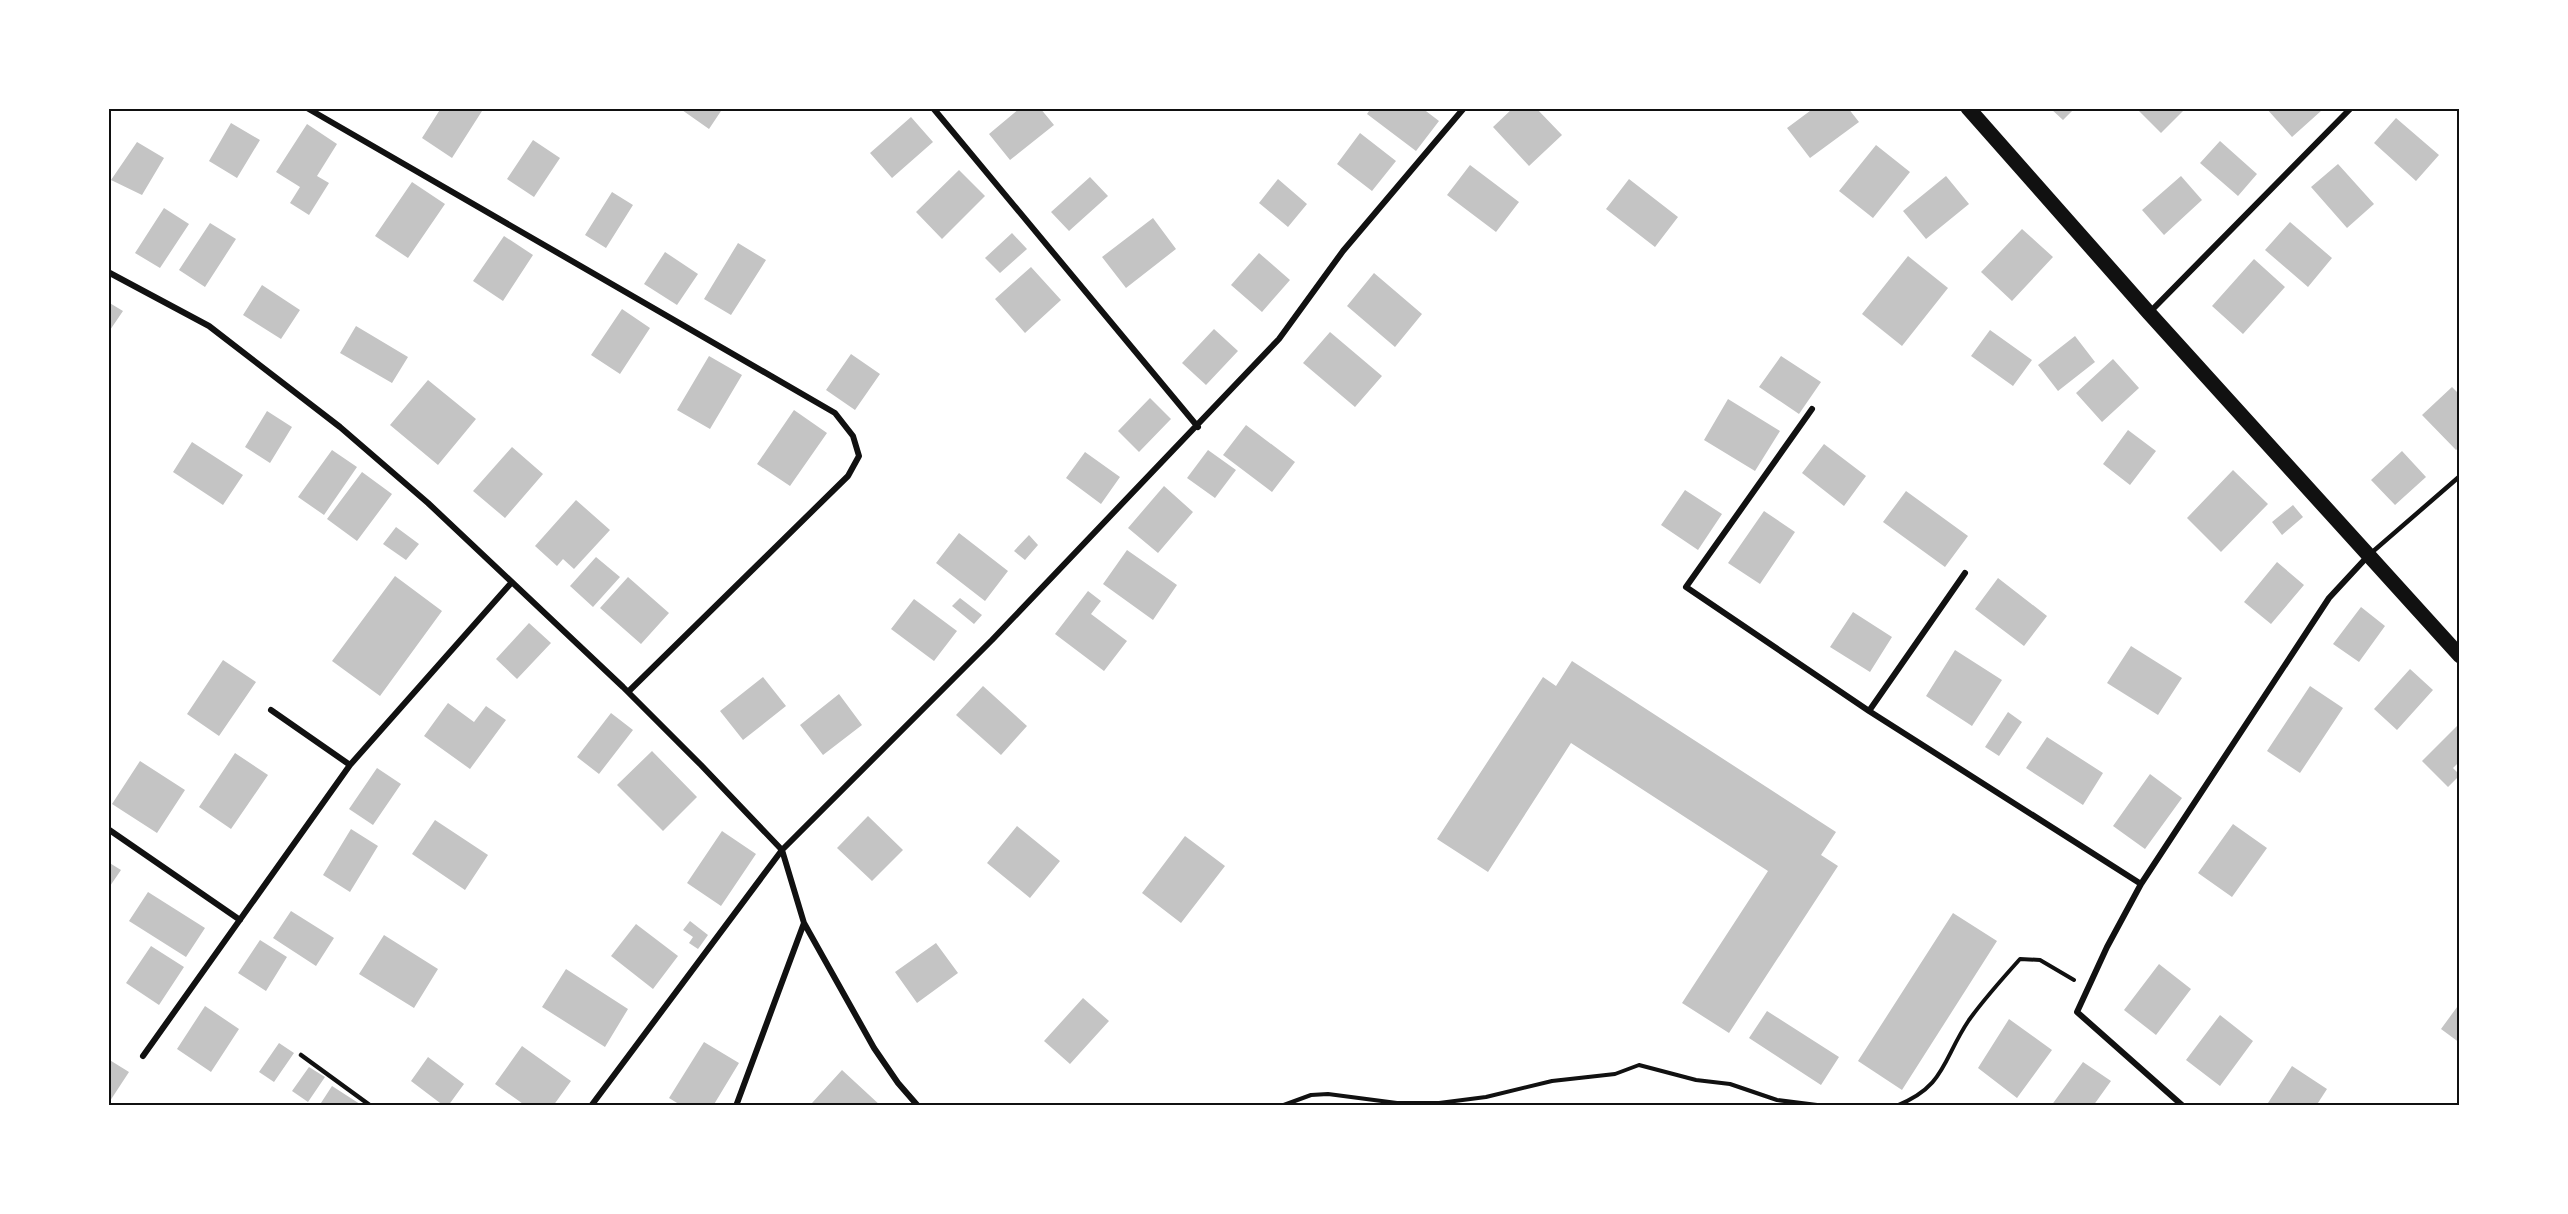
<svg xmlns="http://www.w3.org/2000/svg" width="2568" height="1214" viewBox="0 0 2568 1214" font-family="'Alegreya Sans',sans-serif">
	<rect width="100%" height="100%" fill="#fff"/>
	<!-- building -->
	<path fill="#c4c4c4" d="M 441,108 L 478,108 L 482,111 L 452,158 L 422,138 Z
		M 683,108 L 723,108 L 709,129 L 682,110 Z
		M 1020,108 L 1040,108 L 1054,125 L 1010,160 L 989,134 Z
		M 1371,108 L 1422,108 L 1439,121 L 1416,151 L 1367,114 Z
		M 1513,108 L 1536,108 L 1562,135 L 1529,166 L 1493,127 Z
		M 1814,108 L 1848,108 L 1859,122 L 1810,158 L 1787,128 Z
		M 2050,108 L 2075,108 L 2063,120 Z
		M 2136,108 L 2186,108 L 2161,133 Z
		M 2266,108 L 2318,108 L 2321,111 L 2292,137 Z
		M 911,117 L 933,142 L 892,178 L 870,153 Z
		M 2396,118 L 2439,155 L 2416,181 L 2374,143 Z
		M 231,123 L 260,140 L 237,178 L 209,161 Z
		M 307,124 L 337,144 L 317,176 L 329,183 L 309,215 L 290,203 L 300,187 L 276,172 Z
		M 1360,133 L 1396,161 L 1372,191 L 1337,164 Z
		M 533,140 L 560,158 L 534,197 L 507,179 Z
		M 2220,141 L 2257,174 L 2238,196 L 2200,163 Z
		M 137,142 L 164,158 L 142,195 L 111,180 Z
		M 1876,145 L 1910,172 L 1873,218 L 1839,191 Z
		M 2338,164 L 2374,204 L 2347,228 L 2311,187 Z
		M 1470,165 L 1519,202 L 1496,232 L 1447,195 Z
		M 959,170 L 985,196 L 942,239 L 916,212 Z
		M 1946,176 L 1969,204 L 1926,239 L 1903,211 Z
		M 2181,176 L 2202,200 L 2164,235 L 2142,210 Z
		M 1090,177 L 1108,196 L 1069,231 L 1051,212 Z
		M 1278,179 L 1307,204 L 1288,227 L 1259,203 Z
		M 1629,179 L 1678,217 L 1655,247 L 1606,209 Z
		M 412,182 L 445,204 L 408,258 L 375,236 Z
		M 612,192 L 633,205 L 606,248 L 585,235 Z
		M 164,208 L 189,224 L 160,268 L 135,253 Z
		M 1153,218 L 1176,249 L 1126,288 L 1102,257 Z
		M 2290,222 L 2332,258 L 2308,287 L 2265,250 Z
		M 210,223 L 236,239 L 205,287 L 179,270 Z
		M 2022,229 L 2053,257 L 2012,301 L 1981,272 Z
		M 1012,233 L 1027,249 L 1000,273 L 985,258 Z
		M 504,236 L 533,255 L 503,301 L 473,281 Z
		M 738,243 L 766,260 L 731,315 L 704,299 Z
		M 665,252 L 698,274 L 677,305 L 644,284 Z
		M 1259,253 L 1290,280 L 1262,312 L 1231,285 Z
		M 1908,256 L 1948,288 L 1902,346 L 1862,314 Z
		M 2254,259 L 2285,287 L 2243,334 L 2212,306 Z
		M 1031,267 L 1061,300 L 1025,333 L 995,299 Z
		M 1374,273 L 1422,314 L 1395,347 L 1347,306 Z
		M 262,285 L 300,310 L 281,339 L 243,315 Z
		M 108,302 L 123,311 L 108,333 Z
		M 622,309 L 650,328 L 620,374 L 591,355 Z
		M 356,326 L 408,357 L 392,383 L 340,353 Z
		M 1214,329 L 1238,351 L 1206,385 L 1182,363 Z
		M 1990,330 L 2032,360 L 2013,386 L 1971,356 Z
		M 1330,332 L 1382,376 L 1355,407 L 1303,363 Z
		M 2075,336 L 2095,362 L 2058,391 L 2038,365 Z
		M 851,354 L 880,374 L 855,410 L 826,390 Z
		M 709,356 L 742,375 L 710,429 L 677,410 Z
		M 1781,356 L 1821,382 L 1799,414 L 1759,387 Z
		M 2113,359 L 2139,388 L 2102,422 L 2076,393 Z
		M 428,380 L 476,419 L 438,465 L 390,425 Z
		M 2452,387 L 2460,395 L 2460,447 L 2456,450 L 2422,415 Z
		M 1150,398 L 1171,419 L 1139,452 L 1118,431 Z
		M 1728,399 L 1780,431 L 1755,471 L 1704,440 Z
		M 794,410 L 827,433 L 790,486 L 757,464 Z
		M 267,411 L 292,427 L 270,463 L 245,447 Z
		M 1246,425 L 1295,462 L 1272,492 L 1223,455 Z
		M 2128,430 L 2156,451 L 2130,485 L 2103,464 Z
		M 192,442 L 243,475 L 223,505 L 173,472 Z
		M 1824,444 L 1866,476 L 1844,506 L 1802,473 Z
		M 512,447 L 543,474 L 505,518 L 473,491 Z
		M 332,450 L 357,467 L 324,515 L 298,497 Z
		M 1208,450 L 1236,470 L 1215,498 L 1187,478 Z
		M 2402,451 L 2426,477 L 2395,505 L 2371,480 Z
		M 1085,452 L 1120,477 L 1101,504 L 1066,478 Z
		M 2233,470 L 2268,504 L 2221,552 L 2187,518 Z
		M 362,472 L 392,494 L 357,541 L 327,519 Z
		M 1164,486 L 1193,512 L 1158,553 L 1128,528 Z
		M 1685,490 L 1722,514 L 1698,550 L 1661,525 Z
		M 1906,491 L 1968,536 L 1945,567 L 1883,522 Z
		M 576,500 L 610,530 L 574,569 L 563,559 L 557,566 L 535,546 Z
		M 2293,505 L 2303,517 L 2282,535 L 2272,522 Z
		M 1764,511 L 1795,532 L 1760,584 L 1728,563 Z
		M 396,527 L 419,544 L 406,560 L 383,544 Z
		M 959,533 L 1008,571 L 985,601 L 936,563 Z
		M 1029,535 L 1038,545 L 1025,560 L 1014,551 Z
		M 1127,550 L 1177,585 L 1153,620 L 1103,584 Z
		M 596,557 L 620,577 L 593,607 L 570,586 Z
		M 2277,562 L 2304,585 L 2271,624 L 2244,602 Z
		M 395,576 L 442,611 L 380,696 L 332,661 Z
		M 628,577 L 669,613 L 641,644 L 600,608 Z
		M 1998,578 L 2047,616 L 2024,646 L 1975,609 Z
		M 1088,591 L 1101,601 L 1091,614 L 1127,641 L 1104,671 L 1055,634 Z
		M 960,598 L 982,615 L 974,624 L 952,606 Z
		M 914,599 L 957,631 L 934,661 L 891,629 Z
		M 2361,607 L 2385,626 L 2359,662 L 2333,644 Z
		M 1853,612 L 1892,637 L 1870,672 L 1830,647 Z
		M 529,623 L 551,643 L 517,679 L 496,659 Z
		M 2131,646 L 2182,678 L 2158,715 L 2107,683 Z
		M 1955,650 L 2002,680 L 1972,726 L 1926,696 Z
		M 223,660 L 256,682 L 219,736 L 187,714 Z
		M 1572,661 L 1836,832 L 1821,855 L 1838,866 L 1729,1033 L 1682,1003 L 1768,871 L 1571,743 L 1488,872 L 1437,839 L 1543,677 L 1556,686 Z
		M 2410,669 L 2433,690 L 2397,730 L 2374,709 Z
		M 763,677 L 786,706 L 743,740 L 720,711 Z
		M 983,686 L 1027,726 L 1001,755 L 956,715 Z
		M 2310,686 L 2343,708 L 2300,773 L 2267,751 Z
		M 839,694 L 862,725 L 823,755 L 800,725 Z
		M 448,703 L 474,722 L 486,706 L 506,720 L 470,769 L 424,736 Z
		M 2008,712 L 2022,722 L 1999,756 L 1985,747 Z
		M 611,713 L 633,730 L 599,774 L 577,757 Z
		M 2460,723 L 2460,761 L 2453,768 L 2460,775 L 2448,787 L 2422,761 Z
		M 2047,737 L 2103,773 L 2083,805 L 2026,768 Z
		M 652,751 L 697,797 L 663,831 L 617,785 Z
		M 235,753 L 268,775 L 231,829 L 199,807 Z
		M 140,761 L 185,790 L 157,833 L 112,804 Z
		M 377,768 L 401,784 L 373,825 L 349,809 Z
		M 2150,774 L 2182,798 L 2145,849 L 2113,826 Z
		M 868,816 L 903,850 L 872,881 L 837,848 Z
		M 435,820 L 488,855 L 465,890 L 412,854 Z
		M 2233,824 L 2267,848 L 2232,897 L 2198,873 Z
		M 1017,826 L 1060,861 L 1030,898 L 987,863 Z
		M 351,829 L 378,846 L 350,892 L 323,875 Z
		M 722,831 L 756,854 L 721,906 L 687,883 Z
		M 1185,836 L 1225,866 L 1181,923 L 1142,893 Z
		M 108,862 L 121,870 L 108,889 Z
		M 148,892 L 205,928 L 186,957 L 129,921 Z
		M 291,911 L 334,938 L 316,966 L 273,938 Z
		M 1953,913 L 1997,941 L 1902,1090 L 1858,1061 Z
		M 690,921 L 708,935 L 698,949 L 689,943 L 693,937 L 683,930 Z
		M 636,924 L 678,956 L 653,989 L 611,956 Z
		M 384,935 L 438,969 L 414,1008 L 359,974 Z
		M 260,940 L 287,957 L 266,991 L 238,973 Z
		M 936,943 L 958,973 L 917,1003 L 895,972 Z
		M 151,946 L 184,967 L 159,1005 L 126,983 Z
		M 2159,964 L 2191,989 L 2156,1035 L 2124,1010 Z
		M 566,969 L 628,1009 L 605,1047 L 542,1007 Z
		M 1083,998 L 1109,1021 L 1070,1064 L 1044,1041 Z
		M 2460,1003 L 2460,1043 L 2441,1029 Z
		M 205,1006 L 239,1029 L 211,1072 L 177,1049 Z
		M 1767,1011 L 1839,1057 L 1821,1085 L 1749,1038 Z
		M 2220,1015 L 2253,1041 L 2220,1086 L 2186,1060 Z
		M 2009,1019 L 2052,1050 L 2017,1098 L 1978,1068 Z
		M 704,1042 L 739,1063 L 713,1106 L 682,1106 L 669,1098 Z
		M 279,1043 L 294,1053 L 274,1082 L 259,1072 Z
		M 522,1046 L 571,1081 L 553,1106 L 526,1106 L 495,1084 Z
		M 428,1057 L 464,1084 L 448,1106 L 444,1106 L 411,1081 Z
		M 108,1059 L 129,1072 L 108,1104 Z
		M 2083,1062 L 2111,1081 L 2093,1106 L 2051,1106 Z
		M 2292,1066 L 2327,1089 L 2316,1106 L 2266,1106 Z
		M 309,1067 L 325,1077 L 308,1102 L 292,1091 Z
		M 842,1070 L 881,1106 L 815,1106 L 812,1103 Z
		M 332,1086 L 363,1106 L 319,1106 Z"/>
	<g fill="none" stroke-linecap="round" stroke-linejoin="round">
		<!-- path -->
		<path stroke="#111" stroke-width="4" d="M 1281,1106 L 1311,1095 L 1328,1094 L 1397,1103 L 1439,1103 L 1486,1097 L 1552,1081 L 1615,1074 L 1639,1065 L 1696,1080 L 1730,1084 L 1777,1100 L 1825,1106
			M 1896,1106 C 1946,1086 1942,1060 1969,1020 C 1984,999 2002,979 2020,959 L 2040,960 L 2074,980"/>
		<!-- service -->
		<path stroke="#111" stroke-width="4.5" d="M 2370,554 L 2460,476
			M 301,1055 L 371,1106"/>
		<!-- minor -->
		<path stroke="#111" stroke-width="6" d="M 307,108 L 835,413 L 853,436 L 859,456 L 848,476 L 628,692
			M 933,108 L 1198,427
			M 108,272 L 209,326 L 340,427 L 428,503 L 623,687 L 701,765 L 782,850 L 804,923 L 874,1048 L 898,1083 L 918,1106
			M 2149,313 L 2351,108
			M 1812,409 L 1686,587 L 1869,711 L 2141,884
			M 271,710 L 350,765
			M 1869,711 L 1965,573
			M 108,829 L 240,920
			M 143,1056 L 350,765 L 512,582
			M 591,1106 L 782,850 L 992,640 L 1279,339 L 1343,251 L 1464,108
			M 736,1106 L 804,923
			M 2183,1106 L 2077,1012 L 2107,947 L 2141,884 L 2329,598 L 2367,557"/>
		<!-- primary -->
		<path stroke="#111" stroke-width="15" d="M 1968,108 L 2149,313 L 2460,656"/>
	</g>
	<!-- border -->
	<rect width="2568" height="1214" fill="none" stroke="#ffffff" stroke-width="219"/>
	<rect x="110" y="110" width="2348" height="994" fill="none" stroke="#111" stroke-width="2"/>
</svg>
